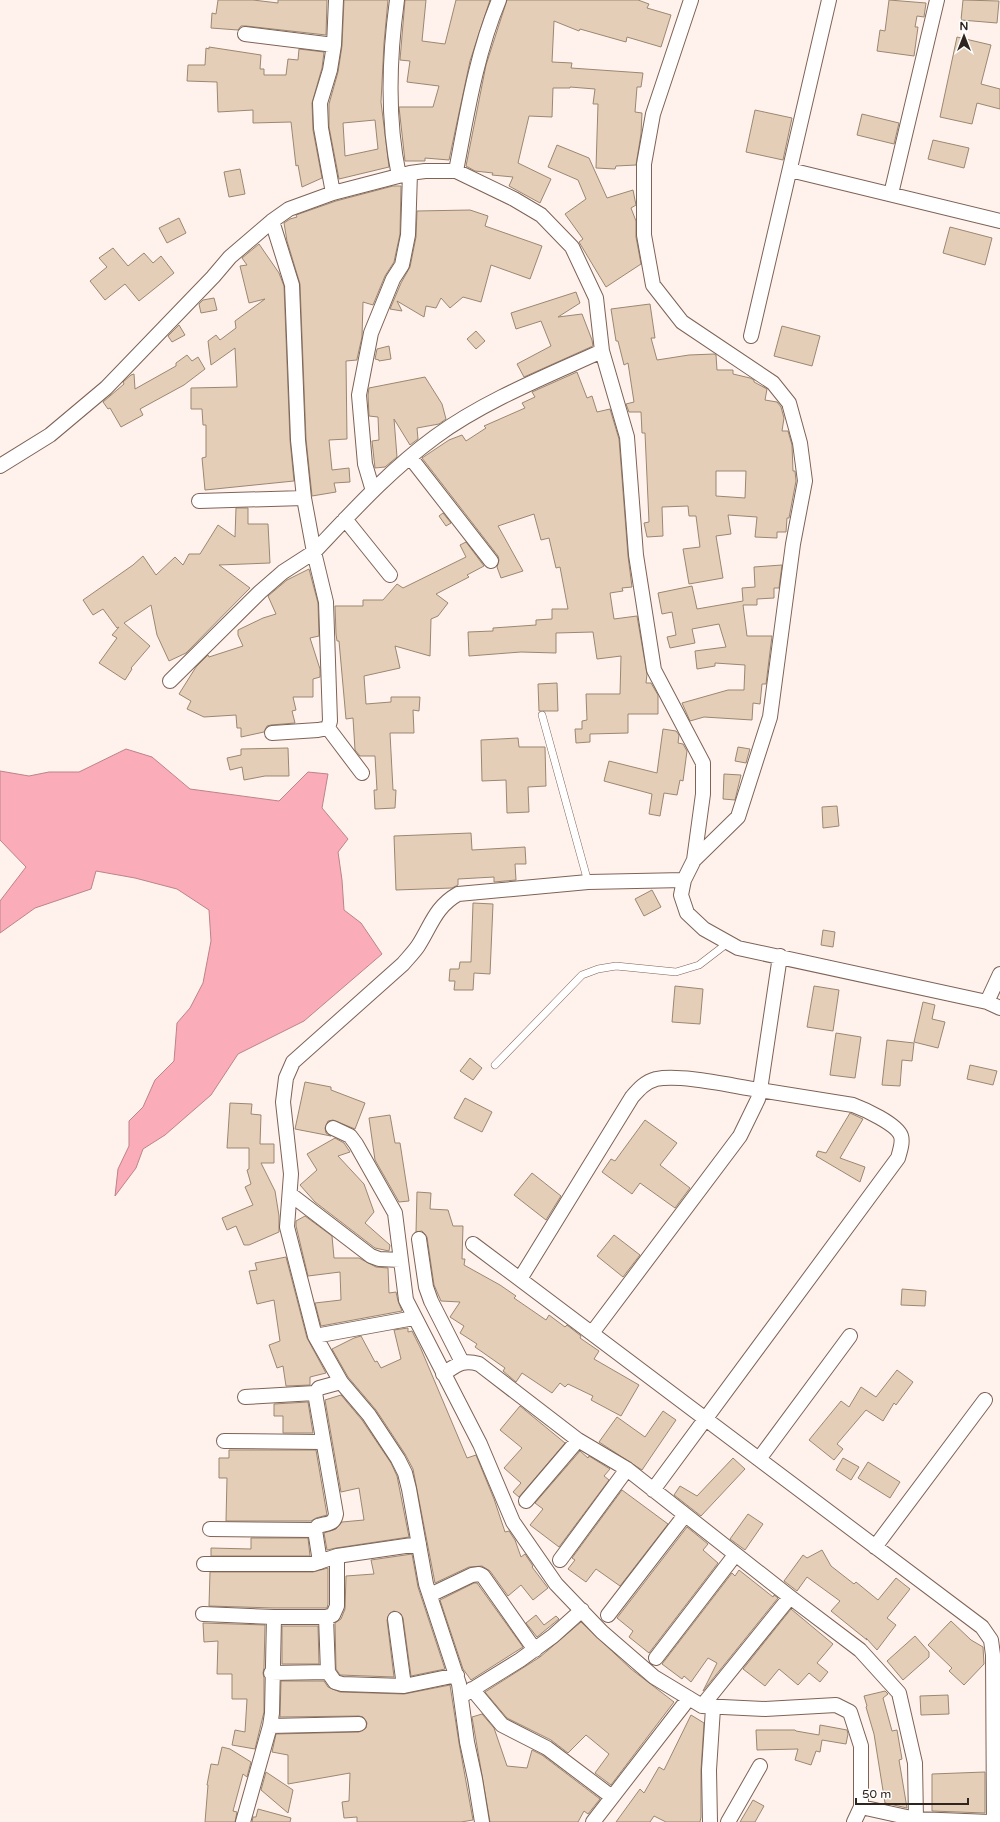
<svg xmlns="http://www.w3.org/2000/svg" width="1000" height="1822" viewBox="0 0 1000 1822" font-family="'Varela Round',sans-serif">
	<rect width="100%" height="100%" fill="#fff2ec"/>
	<!-- water -->
	<path fill="#faacb9" stroke="#bd838a" d="M 126,749 L 152,757 L 190,789 L 279,801 L 308,772 L 328,774 L 322,808 L 348,839 L 338,852 L 342,880 L 344,910 L 361,923 L 382,954 L 304,1021 L 238,1054 L 211,1095 L 165,1135 L 143,1149 L 136,1168 L 115,1196 L 118,1169 L 129,1146 L 129,1121 L 143,1107 L 155,1080 L 174,1061 L 177,1023 L 190,1008 L 203,983 L 211,941 L 209,910 L 177,889 L 135,878 L 96,871 L 91,889 L 35,908 L 0,933 L 0,901 L 26,867 L 0,840 L 0,771 L 29,776 L 49,772 L 79,772 Z"/>
	<!-- building -->
	<path fill="#e5ceb7" stroke="#9b8771" fill-rule="evenodd" d="M 218,0 L 253,0 L 278,3 L 278,0 L 327,0 L 326,35 L 246,26 L 241,26 L 238,30 L 211,28 L 212,13 L 216,14 Z
		M 344,0 L 388,0 L 384,43 L 381,102 L 389,167 L 339,179 L 329,127 L 329,104 L 338,72 L 342,46 ZM 375,120 L 378,149 L 345,156 L 343,123 Z
		M 405,0 L 426,0 L 422,41 L 445,44 L 456,0 L 490,0 L 470,61 L 449,160 L 425,158 L 425,161 L 405,161 L 399,107 L 433,107 L 439,86 L 407,82 L 410,61 L 400,60 Z
		M 507,0 L 638,0 L 649,4 L 647,8 L 671,15 L 661,47 L 627,37 L 626,42 L 580,29 L 579,31 L 554,21 L 552,62 L 572,63 L 571,68 L 643,73 L 641,87 L 637,87 L 635,112 L 642,113 L 641,134 L 636,165 L 616,166 L 615,169 L 596,168 L 598,104 L 593,104 L 595,89 L 570,87 L 570,88 L 553,88 L 552,117 L 529,116 L 518,163 L 551,179 L 540,203 L 509,186 L 513,177 L 492,175 L 493,173 L 475,171 L 466,166 L 486,65 Z
		M 889,0 L 926,3 L 924,17 L 917,16 L 915,27 L 918,27 L 914,56 L 877,51 L 880,30 L 885,31 Z
		M 963,0 L 999,1 L 997,23 L 961,20 Z
		M 957,37 L 991,45 L 981,84 L 1000,89 L 1000,109 L 977,103 L 972,124 L 940,117 Z
		M 209,47 L 261,55 L 260,69 L 264,69 L 264,75 L 286,75 L 288,59 L 298,60 L 299,49 L 324,52 L 322,68 L 312,103 L 313,130 L 322,178 L 302,187 L 298,165 L 296,166 L 291,122 L 253,123 L 253,110 L 218,112 L 217,82 L 187,81 L 188,65 L 205,65 L 206,48 L 209,49 Z
		M 755,110 L 792,118 L 783,160 L 746,152 Z
		M 862,114 L 899,123 L 894,144 L 857,135 Z
		M 933,140 L 969,148 L 964,168 L 928,159 Z
		M 557,145 L 589,158 L 607,198 L 633,190 L 636,205 L 631,208 L 636,221 L 636,237 L 641,264 L 606,287 L 579,242 L 583,239 L 565,214 L 586,199 L 578,180 L 548,167 Z
		M 240,169 L 245,194 L 229,197 L 224,172 Z
		M 393,186 L 401,186 L 400,234 L 394,262 L 385,276 L 373,305 L 363,302 L 362,337 L 357,359 L 357,360 L 346,361 L 347,439 L 329,440 L 332,470 L 349,468 L 350,482 L 334,483 L 336,492 L 312,496 L 306,439 L 300,284 L 287,241 L 284,223 L 290,219 L 297,217 L 296,215 L 336,201 Z
		M 470,210 L 488,216 L 485,226 L 542,246 L 530,279 L 491,265 L 481,302 L 463,297 L 450,308 L 441,298 L 436,308 L 426,306 L 424,317 L 397,301 L 402,311 L 390,309 L 401,283 L 410,267 L 416,237 L 417,211 Z
		M 179,218 L 186,233 L 167,243 L 159,228 Z
		M 950,227 L 992,238 L 985,265 L 943,253 Z
		M 259,244 L 279,273 L 284,286 L 290,440 L 294,481 L 205,490 L 202,458 L 206,457 L 206,425 L 203,425 L 202,409 L 191,409 L 191,388 L 237,387 L 235,348 L 211,365 L 208,341 L 216,335 L 220,340 L 236,328 L 235,321 L 265,299 L 249,303 L 240,266 L 247,265 L 242,258 Z
		M 113,248 L 128,266 L 144,253 L 153,263 L 161,256 L 174,273 L 139,301 L 125,284 L 105,300 L 90,281 L 107,267 L 99,258 Z
		M 576,292 L 580,303 L 558,317 L 582,314 L 592,340 L 593,346 L 524,377 L 517,364 L 551,346 L 541,321 L 516,329 L 511,313 Z
		M 214,298 L 217,310 L 201,313 L 199,304 L 203,300 Z
		M 650,304 L 655,338 L 651,338 L 657,360 L 689,355 L 714,354 L 716,355 L 717,370 L 733,370 L 733,374 L 750,378 L 754,380 L 754,382 L 767,389 L 765,400 L 777,402 L 781,407 L 784,418 L 782,431 L 788,431 L 792,445 L 793,471 L 795,471 L 796,481 L 789,518 L 787,518 L 786,532 L 777,532 L 777,538 L 755,537 L 757,517 L 728,515 L 731,534 L 716,536 L 723,578 L 689,584 L 683,549 L 700,547 L 696,516 L 689,516 L 688,506 L 662,507 L 663,536 L 647,537 L 644,523 L 649,522 L 645,433 L 642,433 L 641,412 L 629,412 L 626,404 L 634,402 L 628,363 L 624,365 L 618,341 L 616,341 L 611,309 ZM 716,471 L 746,471 L 745,498 L 716,496 Z
		M 179,325 L 185,335 L 172,342 L 168,336 Z
		M 782,326 L 820,336 L 812,366 L 774,356 Z
		M 476,331 L 485,341 L 476,349 L 467,339 Z
		M 389,346 L 391,359 L 379,361 L 379,360 L 375,359 L 377,349 Z
		M 187,355 L 192,361 L 198,357 L 205,369 L 184,385 L 140,409 L 143,415 L 121,427 L 110,408 L 108,409 L 103,402 L 124,384 L 123,382 L 131,375 L 134,374 L 135,389 L 176,366 L 176,363 Z
		M 577,372 L 587,398 L 592,396 L 597,412 L 610,409 L 619,439 L 628,556 L 632,587 L 622,588 L 623,591 L 610,593 L 614,619 L 637,616 L 647,674 L 646,683 L 651,683 L 658,695 L 658,714 L 628,714 L 628,733 L 590,734 L 590,742 L 576,743 L 575,729 L 582,729 L 582,721 L 587,720 L 586,694 L 620,694 L 621,656 L 597,659 L 593,632 L 556,633 L 556,653 L 521,652 L 469,656 L 468,632 L 493,631 L 493,628 L 536,625 L 536,620 L 552,619 L 552,609 L 568,609 L 560,567 L 556,568 L 549,538 L 541,540 L 534,514 L 498,526 L 523,571 L 501,578 L 497,567 L 499,560 L 498,556 L 422,458 L 449,440 L 462,435 L 466,441 L 486,428 L 484,426 L 525,408 L 522,403 L 535,397 L 532,392 Z
		M 425,377 L 442,404 L 446,419 L 439,424 L 417,428 L 418,439 L 410,445 L 394,419 L 397,457 L 385,467 L 375,468 L 372,441 L 379,440 L 378,417 L 369,416 L 368,395 L 369,388 Z
		M 236,508 L 248,508 L 248,524 L 268,524 L 270,563 L 219,565 L 250,588 L 186,653 L 169,661 L 157,635 L 151,605 L 124,623 L 150,646 L 131,668 L 132,669 L 125,680 L 99,663 L 117,638 L 112,635 L 119,627 L 117,628 L 103,609 L 93,615 L 83,600 L 133,565 L 143,556 L 156,575 L 175,557 L 183,565 L 189,554 L 200,554 L 218,525 L 235,537 Z
		M 443,513 L 451,523 L 446,526 L 439,516 Z
		M 466,542 L 484,566 L 467,575 L 469,577 L 436,594 L 448,603 L 438,616 L 431,619 L 430,656 L 395,646 L 400,668 L 364,676 L 366,704 L 391,702 L 391,697 L 420,697 L 419,711 L 413,710 L 414,733 L 390,733 L 393,790 L 396,790 L 395,808 L 375,809 L 374,790 L 377,790 L 375,756 L 360,756 L 355,750 L 353,718 L 346,719 L 339,641 L 337,641 L 336,634 L 335,606 L 363,606 L 363,600 L 383,600 L 397,584 L 403,588 L 466,557 L 460,545 Z
		M 782,565 L 779,588 L 774,588 L 774,598 L 757,599 L 757,605 L 743,605 L 747,636 L 772,636 L 766,684 L 762,684 L 760,704 L 753,703 L 752,720 L 704,717 L 690,721 L 682,703 L 728,690 L 744,690 L 745,665 L 715,663 L 715,666 L 697,669 L 695,651 L 726,647 L 719,624 L 692,629 L 695,643 L 670,648 L 667,637 L 676,635 L 672,612 L 662,614 L 658,593 L 692,586 L 697,609 L 743,601 L 742,588 L 755,587 L 754,567 Z
		M 309,569 L 318,603 L 319,636 L 310,638 L 320,669 L 320,677 L 313,679 L 313,697 L 293,697 L 296,710 L 292,711 L 295,723 L 271,725 L 267,726 L 264,732 L 241,737 L 241,728 L 237,728 L 236,715 L 204,717 L 187,709 L 191,701 L 179,694 L 196,667 L 208,655 L 209,657 L 243,646 L 238,635 L 238,630 L 263,618 L 276,614 L 268,596 L 287,580 Z
		M 557,683 L 558,711 L 539,711 L 538,684 Z
		M 663,729 L 676,731 L 679,735 L 678,743 L 683,744 L 687,751 L 683,781 L 680,780 L 677,795 L 664,793 L 660,816 L 649,814 L 652,794 L 604,781 L 609,761 L 657,773 Z
		M 518,738 L 519,747 L 545,747 L 546,786 L 528,787 L 529,812 L 507,813 L 506,780 L 482,781 L 481,740 Z
		M 738,747 L 750,749 L 746,763 L 735,761 Z
		M 288,748 L 289,776 L 265,776 L 244,780 L 242,767 L 230,770 L 227,758 L 241,755 L 241,749 Z
		M 724,774 L 741,775 L 735,800 L 723,799 Z
		M 837,806 L 839,826 L 823,828 L 822,807 Z
		M 471,833 L 472,850 L 525,847 L 526,864 L 515,864 L 516,880 L 494,882 L 494,877 L 458,879 L 458,885 L 452,888 L 396,890 L 394,836 Z
		M 652,890 L 661,907 L 644,916 L 635,899 Z
		M 473,903 L 493,904 L 490,974 L 474,973 L 473,990 L 454,990 L 455,981 L 449,981 L 450,969 L 459,969 L 460,962 L 471,962 Z
		M 823,930 L 835,932 L 833,947 L 821,945 Z
		M 675,986 L 703,989 L 700,1024 L 672,1022 Z
		M 814,986 L 839,990 L 833,1031 L 807,1027 Z
		M 923,1002 L 935,1005 L 932,1019 L 945,1022 L 938,1048 L 914,1042 Z
		M 836,1033 L 861,1037 L 855,1078 L 830,1075 Z
		M 887,1040 L 914,1043 L 912,1061 L 902,1060 L 900,1086 L 882,1085 Z
		M 470,1058 L 482,1068 L 473,1080 L 460,1071 Z
		M 970,1065 L 997,1071 L 993,1085 L 967,1079 Z
		M 305,1082 L 331,1087 L 331,1090 L 365,1103 L 355,1129 L 333,1120 L 328,1121 L 325,1128 L 326,1133 L 331,1136 L 295,1129 Z
		M 465,1098 L 492,1112 L 482,1132 L 454,1118 Z
		M 230,1103 L 252,1104 L 251,1114 L 261,1115 L 260,1144 L 274,1144 L 274,1163 L 261,1163 L 275,1191 L 279,1216 L 279,1232 L 249,1245 L 244,1245 L 236,1226 L 227,1230 L 222,1218 L 253,1205 L 245,1187 L 251,1184 L 247,1170 L 249,1169 L 249,1148 L 227,1148 Z
		M 850,1113 L 863,1119 L 840,1158 L 865,1167 L 860,1182 L 816,1156 L 818,1151 L 826,1153 Z
		M 390,1115 L 395,1143 L 400,1143 L 409,1201 L 399,1202 L 375,1160 L 369,1118 Z
		M 645,1120 L 677,1143 L 660,1165 L 690,1188 L 675,1208 L 640,1183 L 632,1194 L 602,1172 L 611,1159 L 615,1161 Z
		M 335,1138 L 344,1143 L 350,1152 L 338,1156 L 364,1184 L 374,1212 L 365,1223 L 390,1245 L 389,1251 L 375,1248 L 315,1202 L 300,1185 L 317,1170 L 307,1154 Z
		M 532,1173 L 561,1196 L 546,1220 L 514,1195 Z
		M 417,1192 L 431,1193 L 430,1209 L 448,1210 L 453,1226 L 463,1226 L 462,1259 L 465,1259 L 464,1265 L 500,1285 L 516,1296 L 514,1298 L 546,1320 L 549,1315 L 565,1327 L 567,1325 L 581,1336 L 580,1338 L 599,1351 L 594,1359 L 639,1385 L 621,1416 L 591,1400 L 593,1396 L 568,1384 L 565,1387 L 560,1383 L 552,1393 L 522,1373 L 516,1382 L 503,1371 L 505,1368 L 475,1347 L 477,1344 L 460,1333 L 464,1326 L 450,1317 L 460,1302 L 441,1301 L 434,1285 L 427,1237 L 422,1231 L 416,1232 Z
		M 305,1216 L 332,1236 L 334,1258 L 359,1258 L 376,1267 L 388,1268 L 389,1293 L 396,1292 L 398,1301 L 402,1311 L 321,1326 L 315,1303 L 341,1300 L 340,1272 L 308,1276 L 296,1226 L 296,1221 Z
		M 614,1235 L 640,1255 L 623,1277 L 597,1256 Z
		M 286,1257 L 307,1338 L 326,1373 L 310,1377 L 310,1385 L 286,1386 L 283,1366 L 277,1368 L 269,1345 L 280,1341 L 274,1300 L 257,1304 L 249,1271 L 257,1270 L 255,1263 Z
		M 902,1289 L 926,1291 L 925,1306 L 901,1305 Z
		M 408,1328 L 408,1332 L 412,1331 L 421,1349 L 467,1458 L 476,1455 L 494,1499 L 505,1532 L 509,1531 L 515,1540 L 521,1557 L 525,1554 L 533,1566 L 532,1567 L 548,1588 L 533,1600 L 521,1585 L 508,1596 L 490,1571 L 482,1566 L 469,1567 L 435,1583 L 413,1469 L 405,1454 L 376,1410 L 348,1377 L 332,1349 L 354,1338 L 361,1336 L 375,1362 L 377,1361 L 381,1368 L 401,1359 L 394,1330 Z
		M 897,1370 L 913,1382 L 896,1405 L 894,1403 L 883,1421 L 866,1410 L 837,1444 L 843,1449 L 834,1460 L 809,1440 L 841,1401 L 849,1407 L 861,1387 L 876,1397 Z
		M 341,1395 L 362,1420 L 391,1463 L 397,1476 L 409,1537 L 336,1548 L 327,1550 L 324,1533 L 336,1529 L 342,1522 L 364,1520 L 359,1488 L 341,1492 L 325,1400 Z
		M 308,1402 L 313,1433 L 283,1433 L 283,1416 L 274,1416 L 274,1404 Z
		M 520,1406 L 565,1443 L 519,1497 L 513,1492 L 521,1483 L 504,1468 L 522,1448 L 500,1430 Z
		M 663,1411 L 676,1420 L 642,1470 L 599,1442 L 617,1417 L 645,1437 Z
		M 229,1450 L 316,1450 L 327,1515 L 316,1518 L 311,1521 L 226,1521 L 227,1478 L 219,1478 L 219,1458 L 229,1458 Z
		M 580,1451 L 588,1458 L 589,1456 L 610,1469 L 604,1476 L 609,1480 L 559,1547 L 530,1525 L 543,1509 L 535,1503 Z
		M 733,1458 L 745,1469 L 701,1516 L 674,1495 L 680,1486 L 697,1496 Z
		M 843,1458 L 859,1467 L 851,1480 L 836,1470 Z
		M 868,1462 L 900,1482 L 890,1498 L 858,1478 Z
		M 622,1490 L 668,1524 L 620,1586 L 596,1569 L 586,1582 L 568,1569 L 575,1560 L 572,1558 Z
		M 748,1514 L 763,1524 L 745,1550 L 730,1539 Z
		M 687,1527 L 708,1544 L 703,1550 L 718,1563 L 649,1653 L 629,1637 L 633,1631 L 617,1618 Z
		M 251,1538 L 308,1538 L 310,1556 L 211,1556 L 211,1548 L 251,1549 Z
		M 822,1550 L 831,1566 L 854,1584 L 856,1582 L 878,1600 L 896,1578 L 910,1589 L 887,1618 L 896,1625 L 877,1650 L 866,1638 L 867,1640 L 831,1611 L 840,1601 L 807,1577 L 797,1591 L 784,1581 L 803,1555 L 807,1558 Z
		M 412,1554 L 418,1587 L 445,1669 L 411,1676 L 403,1618 L 401,1614 L 394,1611 L 390,1613 L 387,1620 L 394,1677 L 340,1675 L 336,1669 L 335,1623 L 341,1619 L 345,1609 L 346,1576 L 374,1574 L 371,1560 Z
		M 328,1568 L 328,1604 L 327,1608 L 274,1608 L 209,1606 L 210,1572 L 313,1572 Z
		M 739,1570 L 773,1597 L 774,1595 L 778,1598 L 703,1691 L 717,1663 L 708,1658 L 691,1682 L 684,1676 L 682,1679 L 662,1664 L 732,1573 L 735,1576 Z
		M 474,1583 L 477,1583 L 523,1647 L 471,1680 L 463,1669 L 440,1600 Z
		M 791,1609 L 833,1644 L 817,1663 L 828,1672 L 820,1682 L 809,1673 L 798,1685 L 779,1669 L 765,1686 L 743,1669 Z
		M 536,1615 L 544,1625 L 556,1616 L 559,1619 L 537,1637 L 526,1623 Z
		M 951,1621 L 971,1640 L 983,1647 L 984,1664 L 964,1685 L 949,1671 L 952,1668 L 928,1645 Z
		M 581,1622 L 631,1669 L 674,1702 L 611,1785 L 595,1773 L 609,1754 L 586,1735 L 568,1753 L 551,1740 L 507,1718 L 485,1692 L 540,1657 Z
		M 203,1623 L 265,1625 L 264,1668 L 263,1673 L 264,1678 L 264,1712 L 255,1749 L 232,1745 L 235,1730 L 245,1732 L 247,1699 L 232,1699 L 232,1674 L 217,1674 L 218,1641 L 204,1642 Z
		M 282,1626 L 318,1626 L 319,1664 L 282,1664 Z
		M 915,1636 L 929,1652 L 929,1657 L 903,1680 L 887,1661 Z
		M 281,1681 L 324,1681 L 328,1687 L 340,1692 L 404,1694 L 450,1685 L 459,1743 L 473,1820 L 461,1822 L 357,1822 L 357,1817 L 344,1818 L 342,1802 L 349,1801 L 350,1773 L 288,1784 L 288,1755 L 272,1752 L 276,1734 L 359,1732 L 366,1728 L 367,1723 L 363,1717 L 359,1716 L 280,1717 Z
		M 885,1691 L 888,1694 L 883,1698 L 892,1731 L 897,1730 L 902,1759 L 899,1760 L 907,1808 L 885,1803 L 874,1734 L 866,1707 L 867,1706 L 864,1696 Z
		M 948,1695 L 949,1714 L 921,1715 L 920,1696 Z
		M 482,1714 L 494,1728 L 507,1766 L 527,1768 L 532,1750 L 542,1755 L 600,1799 L 588,1814 L 584,1811 L 578,1822 L 490,1822 L 472,1717 Z
		M 691,1715 L 704,1723 L 701,1770 L 701,1817 L 700,1822 L 666,1822 L 654,1816 L 650,1822 L 616,1822 L 640,1789 L 644,1793 L 659,1767 L 664,1770 Z
		M 820,1725 L 847,1730 L 848,1734 L 846,1744 L 822,1740 L 820,1752 L 816,1751 L 811,1765 L 795,1760 L 798,1749 L 757,1750 L 756,1730 L 795,1730 L 796,1731 L 819,1735 Z
		M 222,1747 L 230,1749 L 251,1762 L 247,1777 L 243,1774 L 233,1811 L 237,1812 L 235,1822 L 205,1822 L 208,1785 L 207,1785 L 211,1764 L 218,1765 Z
		M 266,1772 L 293,1790 L 288,1813 L 261,1790 Z
		M 985,1772 L 985,1813 L 932,1811 L 932,1774 Z
		M 753,1800 L 764,1806 L 755,1822 L 740,1822 Z
		M 258,1809 L 291,1818 L 290,1822 L 252,1822 L 253,1817 L 256,1817 Z"/>
	<g fill="none" stroke-linecap="round" stroke-linejoin="round">
		<defs>
			<path id="lane" d="M 542,715 L 588,882
				M 495,1065 L 582,975 L 598,969 L 616,966 L 676,972 L 699,965 L 729,942"/>
			<path id="street" d="M 397,0 C 389,58 387,119 399,176
				M 691,0 L 653,114 L 644,164 L 644,235 L 653,285 L 682,322 L 773,383 L 789,403 L 800,443 L 805,481 L 793,544 L 770,717 L 738,817 L 694,860
				M 245,34 L 334,45
				M 790,170 L 1000,221
				M 456,171 C 467,114 476,55 499,0
				M 333,193 L 321,128 L 320,103 L 330,70 L 334,45 L 336,0
				M 891,194 L 937,0
				M 272,221 L 292,285 L 298,440 L 304,498 L 314,552 C 352,512 390,470 435,437 C 484,401 547,376 602,351
				M 751,336 L 829,0
				M 410,457 L 491,561
				M 0,466 L 50,435 L 106,388 L 213,277 L 230,257 L 272,221 L 289,209 L 333,193 L 410,173 L 425,171 L 456,171 L 514,199 L 541,215 L 572,247 L 596,298 L 602,351 L 627,437 L 636,555 L 654,670 L 703,763 L 703,794 L 694,860 L 684,880 L 681,895 L 687,913 L 704,929 L 738,948 L 987,1002 L 1000,1008
				M 373,491 L 365,464 L 359,395 L 371,333 L 393,279 L 402,265 L 408,235 L 410,173
				M 199,501 L 304,498
				M 345,519 L 390,575
				M 170,681 L 260,592 L 283,572 L 314,552 L 326,602 L 330,721 L 328,728 L 318,730 L 272,733
				M 328,728 L 362,773
				M 987,1002 L 1000,974
				M 333,1128 L 350,1136 L 356,1144 L 395,1213 L 406,1300 L 480,1444 L 513,1522 L 556,1584 L 602,1632 L 654,1677 L 702,1706 L 765,1709 L 836,1705 L 850,1712 L 861,1746 L 861,1807 L 854,1822
				M 290,1194 L 371,1256 L 379,1259 L 400,1260
				M 419,1239 L 426,1287 L 431,1301 L 462,1362
				M 473,1244 L 982,1627 L 991,1640 L 993,1655 L 994,1822
				M 520,1279 L 632,1097 C 639,1089 645,1082 656,1079 C 682,1074 732,1086 760,1090 L 758,1099 L 740,1136 L 592,1333
				M 414,1318 L 315,1336 L 341,1382 L 369,1415 L 398,1459 L 405,1473 L 409,1489 L 426,1584 L 459,1684 L 467,1742 L 475,1779 L 482,1822
				M 315,1336 L 287,1227 L 291,1174 L 283,1102 L 286,1078 L 293,1062 L 403,964 C 408,958 414,952 418,946 C 431,926 435,907 458,894 L 588,882 L 684,880
				M 443,1374 C 457,1365 462,1359 479,1364 L 578,1440 L 627,1469 L 790,1597 L 860,1650 L 899,1693 L 915,1763 L 916,1819 L 990,1822
				M 245,1397 L 315,1393
				M 224,1441 L 322,1442
				M 759,1459 L 850,1336
				M 653,1490 L 898,1158 C 900,1151 903,1142 901,1136 C 897,1124 864,1109 853,1105 L 760,1090 L 780,956
				M 526,1501 L 578,1440
				M 210,1529 L 315,1530
				M 875,1547 L 985,1400
				M 560,1560 L 627,1469
				M 320,1562 L 315,1530 L 318,1526 C 327,1523 334,1525 336,1514 L 315,1393 L 319,1388 L 341,1382
				M 204,1564 L 313,1564 L 337,1556 L 419,1544
				M 430,1595 L 472,1575 L 479,1574 L 483,1576 L 535,1650
				M 203,1614 L 274,1617
				M 608,1615 L 685,1515
				M 326,1617 L 328,1672 L 335,1682 L 342,1684 L 404,1686 L 457,1675
				M 395,1619 L 404,1686
				M 656,1658 L 735,1555
				M 271,1673 L 328,1672
				M 472,1689 L 502,1725 L 547,1748 L 612,1797
				M 465,1694 L 520,1660 L 553,1636 L 582,1610
				M 702,1706 L 790,1597
				M 270,1726 L 359,1724
				M 861,1807 L 916,1819
				M 243,1822 L 270,1726 L 272,1713 L 274,1617 L 326,1617 L 333,1615 L 337,1606 L 337,1556
				M 593,1822 L 689,1698
				M 710,1822 L 709,1770 L 713,1708
				M 728,1822 L 760,1766"/>
		</defs>
		<!-- lane casing -->
		<use href="#lane" stroke="#7e6356" stroke-width="8"/>
		<!-- street casing -->
		<use href="#street" stroke="#7e6356" stroke-width="16"/>
		<!-- lane -->
		<use href="#lane" stroke="#fff" stroke-width="7"/>
		<!-- street -->
		<use href="#street" stroke="#fff" stroke-width="14"/>
	</g>
	<!-- north arrow -->
	<g transform="translate(964 36)" stroke="#ffffff" stroke-width="3" paint-order="stroke">
	<path d="M0-3L7 15L0 10L-7 15Z" fill="#2f241e"/>
	<text y="-6" font-size="11" font-weight="bold" text-anchor="middle" fill="#2f241e">N</text>
	</g>
	<!-- scale -->
	<path d="M856 1798v6h112v-6" fill="none" stroke="#2f241e" stroke-width="2"/>
	<text x="862" y="1798" font-size="12" fill="#2f241e" stroke="#ffffff" stroke-width="3" paint-order="stroke">50 m</text>
</svg>
